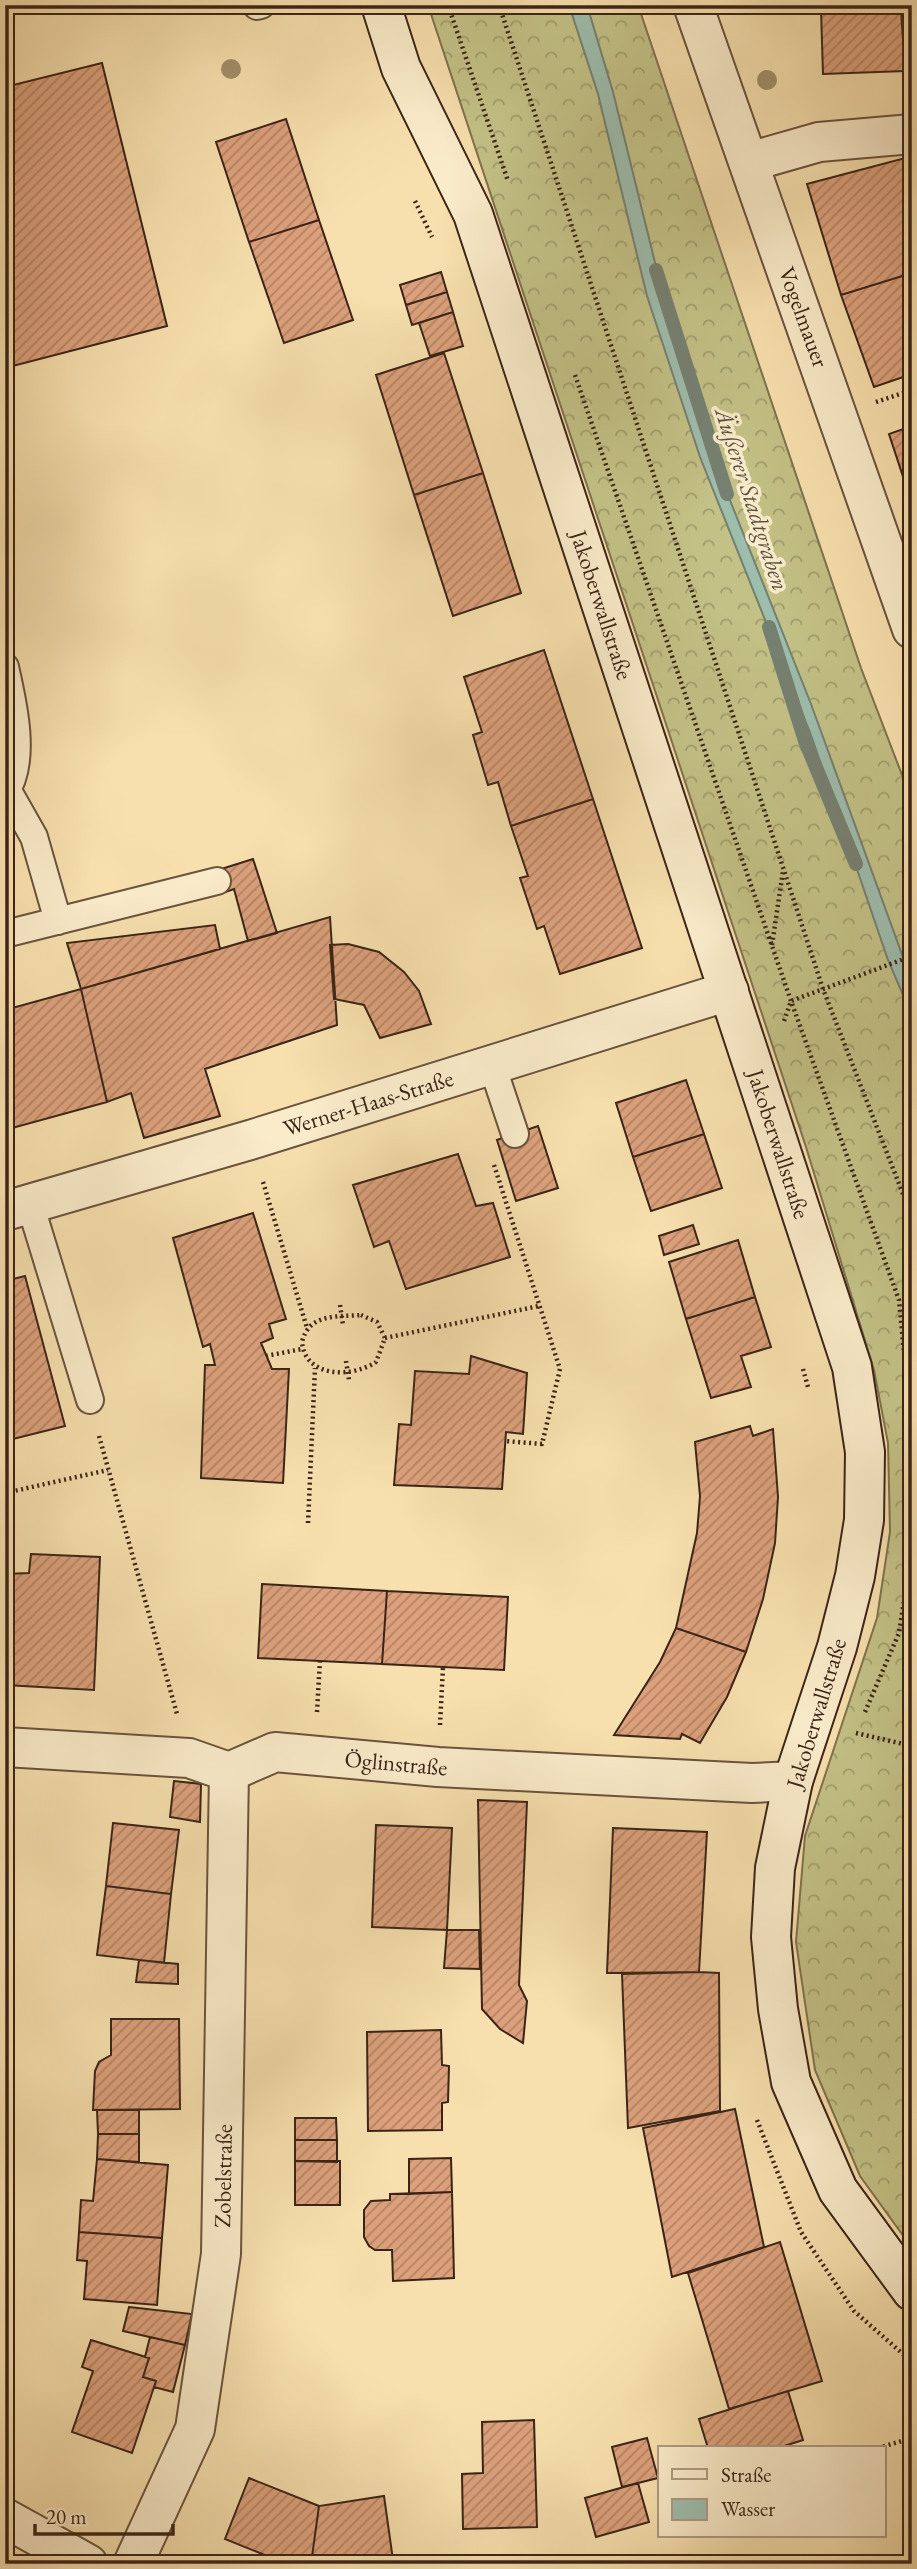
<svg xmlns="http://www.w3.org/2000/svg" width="917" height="2569" viewBox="0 0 917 2569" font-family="'EB Garamond',serif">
	<defs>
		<pattern id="forest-crowns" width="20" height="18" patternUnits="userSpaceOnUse" patternTransform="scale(1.75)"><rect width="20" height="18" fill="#c3c186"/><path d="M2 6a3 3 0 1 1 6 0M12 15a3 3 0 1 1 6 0" fill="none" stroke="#a09d6d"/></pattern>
		<pattern id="building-hatch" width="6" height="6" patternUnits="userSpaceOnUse" patternTransform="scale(1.75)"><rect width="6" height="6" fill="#dca17c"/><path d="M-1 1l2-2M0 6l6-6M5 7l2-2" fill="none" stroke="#b48365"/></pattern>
	</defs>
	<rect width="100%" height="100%" fill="#f7e0ae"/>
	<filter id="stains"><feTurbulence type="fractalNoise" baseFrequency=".00286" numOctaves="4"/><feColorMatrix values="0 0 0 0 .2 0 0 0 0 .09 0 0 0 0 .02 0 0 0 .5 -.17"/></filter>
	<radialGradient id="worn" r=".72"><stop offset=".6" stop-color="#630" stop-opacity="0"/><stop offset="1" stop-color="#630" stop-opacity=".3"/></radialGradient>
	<!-- forest -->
	<path fill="url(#forest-crowns)" stroke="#7f724e" stroke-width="2" d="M 428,5 L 638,5 L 861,668 L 912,801 L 912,2248 L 860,2176 L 815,2070 L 796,1942 L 805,1836 L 877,1618 L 890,1532 L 888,1443 L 874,1370 L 806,1147 Z"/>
	<!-- water -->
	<path fill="#9dbdad" stroke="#768071" stroke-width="2" d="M 569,5 L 587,5 L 613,92 L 679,360 L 716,465 L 811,704 L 912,982 L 912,1016 L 888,960 L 811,735 L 700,457 L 647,296 L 598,94 Z"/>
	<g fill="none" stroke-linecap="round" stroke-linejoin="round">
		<!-- stream -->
		<path stroke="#768071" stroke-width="14" d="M 656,270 L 727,494
			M 769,627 L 805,741 L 856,864"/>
	</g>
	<!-- building -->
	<path fill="url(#building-hatch)" stroke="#3b2417" stroke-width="2" d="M 902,5 L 912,5 L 912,20 L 904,21 Z
		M 821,10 L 901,10 L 905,71 L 823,74 Z
		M 912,20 L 912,40 L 904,41 L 904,21 Z
		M 912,40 L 912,60 L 906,60 L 904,41 Z
		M 102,63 L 167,326 L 5,368 L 5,87 Z
		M 286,119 L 319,220 L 249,242 L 216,142 Z
		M 909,157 L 912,273 L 841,295 L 807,184 Z
		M 319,220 L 353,320 L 284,343 L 249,242 Z
		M 441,272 L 447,292 L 406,305 L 400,285 Z
		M 912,273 L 912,374 L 874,387 L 841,295 Z
		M 447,292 L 453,312 L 412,325 L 406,305 Z
		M 453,312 L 463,346 L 430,356 L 419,323 Z
		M 444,353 L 483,473 L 414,495 L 376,375 Z
		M 912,426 L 912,504 L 889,434 Z
		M 483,473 L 521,593 L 453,616 L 414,495 Z
		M 544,650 L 593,799 L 511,826 L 498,782 L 488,785 L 473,735 L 482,732 L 464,677 Z
		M 593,799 L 642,948 L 560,974 L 544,926 L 537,929 L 520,878 L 528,876 L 511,826 Z
		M 253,859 L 277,933 L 248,941 L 234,889 L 220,894 L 215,871 Z
		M 330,917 L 337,1025 L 205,1069 L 220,1116 L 144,1138 L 131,1093 L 107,1102 L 81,989 Z
		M 215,925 L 220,949 L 81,989 L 67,943 Z
		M 348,944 L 379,952 L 404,972 L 419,991 L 431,1024 L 380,1038 L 364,1005 L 334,999 L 330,945 Z
		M 81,989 L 107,1102 L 5,1130 L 5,1010 Z
		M 686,1080 L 704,1134 L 633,1157 L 616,1103 Z
		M 538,1126 L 558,1188 L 516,1201 L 497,1140 Z
		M 704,1134 L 722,1188 L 651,1211 L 633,1157 Z
		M 458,1154 L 476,1206 L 493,1203 L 510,1257 L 406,1289 L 389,1241 L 374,1247 L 353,1185 Z
		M 253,1213 L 286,1319 L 269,1324 L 273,1338 L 261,1343 L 272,1369 L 289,1369 L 283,1483 L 201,1478 L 205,1365 L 215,1365 L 210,1344 L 203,1347 L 173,1238 Z
		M 693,1225 L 699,1244 L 664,1255 L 659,1236 Z
		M 738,1240 L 755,1297 L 686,1319 L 669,1262 Z
		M 25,1276 L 65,1426 L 5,1441 L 5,1281 Z
		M 755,1297 L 771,1347 L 741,1356 L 751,1387 L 711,1398 L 686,1319 Z
		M 471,1356 L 527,1373 L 523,1434 L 506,1432 L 502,1489 L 394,1485 L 399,1424 L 411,1425 L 415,1371 L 469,1374 Z
		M 750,1426 L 753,1436 L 773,1429 L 778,1497 L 775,1543 L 763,1599 L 746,1652 L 676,1628 L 697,1533 L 700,1496 L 695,1442 Z
		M 31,1554 L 100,1557 L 94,1690 L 5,1685 L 5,1574 L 29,1573 Z
		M 262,1584 L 387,1591 L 382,1664 L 258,1658 Z
		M 387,1591 L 508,1597 L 504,1670 L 382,1664 Z
		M 676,1628 L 746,1652 L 727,1697 L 700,1743 L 682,1734 L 680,1739 L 614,1735 L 660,1662 Z
		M 174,1781 L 201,1784 L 200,1822 L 170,1817 Z
		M 478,1800 L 527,1802 L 519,1985 L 527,2001 L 523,2043 L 500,2029 L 482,2009 Z
		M 113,1823 L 179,1830 L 171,1894 L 106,1886 Z
		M 376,1825 L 452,1828 L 447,1930 L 372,1927 Z
		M 613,1828 L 707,1832 L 699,1972 L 607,1973 Z
		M 106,1886 L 171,1894 L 164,1963 L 97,1955 Z
		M 447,1930 L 479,1930 L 480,1969 L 444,1968 Z
		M 139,1960 L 178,1964 L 178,1984 L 136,1982 Z
		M 699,1972 L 719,1973 L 720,2111 L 628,2128 L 622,1974 Z
		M 111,2019 L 179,2019 L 180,2109 L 93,2110 L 95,2071 L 99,2062 L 111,2055 Z
		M 441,2030 L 442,2065 L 449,2066 L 448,2102 L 442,2103 L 442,2130 L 368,2131 L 367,2032 Z
		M 735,2109 L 764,2247 L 672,2277 L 643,2128 Z
		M 97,2110 L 139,2110 L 139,2134 L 98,2134 Z
		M 295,2118 L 336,2118 L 337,2140 L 295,2140 Z
		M 98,2134 L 139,2134 L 139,2162 L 97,2159 Z
		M 295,2140 L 337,2140 L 337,2162 L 295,2161 Z
		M 451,2158 L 452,2192 L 409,2194 L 409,2159 Z
		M 97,2159 L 168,2165 L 162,2238 L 79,2232 L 81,2200 L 93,2201 Z
		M 295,2161 L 340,2161 L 340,2205 L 295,2205 Z
		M 452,2192 L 454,2278 L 393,2281 L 392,2250 L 375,2250 L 369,2246 L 364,2237 L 364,2210 L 371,2201 L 390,2200 L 390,2194 Z
		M 79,2232 L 162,2238 L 157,2305 L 84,2299 L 87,2261 L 77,2260 Z
		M 780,2242 L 822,2381 L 729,2409 L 688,2273 Z
		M 129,2307 L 192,2314 L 185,2345 L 123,2331 Z
		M 150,2337 L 185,2345 L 173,2392 L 154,2387 L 156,2381 L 143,2377 L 149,2358 L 145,2357 Z
		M 91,2340 L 149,2358 L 143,2377 L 156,2381 L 132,2453 L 72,2432 L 93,2371 L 82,2367 Z
		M 788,2391 L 803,2440 L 778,2448 L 708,2448 L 699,2419 Z
		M 534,2420 L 537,2527 L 463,2529 L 462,2474 L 483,2473 L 482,2422 Z
		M 647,2438 L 658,2478 L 622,2487 L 612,2447 Z
		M 249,2478 L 319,2506 L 311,2564 L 287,2564 L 225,2539 Z
		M 638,2483 L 649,2522 L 596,2537 L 585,2498 Z
		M 384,2496 L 393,2560 L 371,2564 L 311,2564 L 319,2506 Z"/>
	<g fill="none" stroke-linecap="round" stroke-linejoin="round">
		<defs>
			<path id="lane" d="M 257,6 L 261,5
				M 5,667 C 13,702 27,761 5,793
				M 8,791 L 34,837 L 58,921
				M 5,934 L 217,881
				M 492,1065 L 515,1134
				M 30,1204 L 90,1400"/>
			<path id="street" d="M 693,5 L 912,629
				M 749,162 L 819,142 L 912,134
				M 5,1211 L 250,1140 L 729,991
				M 5,1747 L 189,1758 L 229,1772 L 275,1752 L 438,1767 L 752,1783 L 793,1781
				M 5,2518 L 88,2564
				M 133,2564 L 195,2429 L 221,2254 L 229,1772"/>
			<path id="secondary" d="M 381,5 L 401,68 L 473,214 L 852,1367 L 865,1452 L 864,1520 L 855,1576 L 837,1647 L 793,1781 L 775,1868 L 771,1937 L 778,2009 L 791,2082 L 838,2190 L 912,2291"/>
		</defs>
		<!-- lane casing -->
		<use href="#lane" stroke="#6a533d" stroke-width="30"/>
		<!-- street casing -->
		<use href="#street" stroke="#6a533d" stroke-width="42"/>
		<!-- secondary casing -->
		<use href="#secondary" stroke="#3b2417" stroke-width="42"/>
		<!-- path -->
		<path stroke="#3b2417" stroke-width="4.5" stroke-dasharray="2 3.5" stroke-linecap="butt" d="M 448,5 L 508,181
			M 499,5 L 823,989 L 903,1194 L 912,1223
			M 415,201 L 432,237
			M 575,375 L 791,1001 L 899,1300 L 912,1435
			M 876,402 L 912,390
			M 772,945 L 783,871
			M 784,1021 L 791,1001 L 912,956
			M 494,1165 L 560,1369 L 542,1444 L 505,1441
			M 263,1182 L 307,1328
			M 340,1305 L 343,1325
			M 361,1315 L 377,1322 L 385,1338 L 376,1362 C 352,1378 305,1378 302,1342 C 309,1313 337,1317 361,1315 Z
			M 385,1338 L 539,1306
			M 266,1356 L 302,1349
			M 346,1361 L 349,1380
			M 803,1369 L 808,1387
			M 99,1436 L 177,1714
			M 5,1493 L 108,1470
			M 308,1523 L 315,1368
			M 317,1712 L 320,1660
			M 865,1712 L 899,1633 L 912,1550
			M 440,1725 L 443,1667
			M 856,1733 L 912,1746
			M 757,2120 L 801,2232 L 854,2311 L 912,2362
			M 878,2448 L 912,2438"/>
		<!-- lane -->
		<use href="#lane" stroke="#faebca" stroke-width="26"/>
		<!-- street -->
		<use href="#street" stroke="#faebca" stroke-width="38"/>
		<!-- secondary -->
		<use href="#secondary" stroke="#faebca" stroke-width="38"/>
	</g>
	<!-- trees -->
	<g fill="#a28e6a">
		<circle cx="231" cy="69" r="10"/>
		<circle cx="767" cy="80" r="10"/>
	</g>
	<g text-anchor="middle" stroke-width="7" stroke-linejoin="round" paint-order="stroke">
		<!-- street labels -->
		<g font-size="23" fill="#3b2417" stroke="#faebca">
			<text transform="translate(804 317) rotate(70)" y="8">Vogelmauer</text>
			<text transform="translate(602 605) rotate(72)" y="8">Jakoberwallstraße</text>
			<text transform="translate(368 1103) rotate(-17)" y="8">Werner-Haas-Straße</text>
			<text transform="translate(779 1144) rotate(72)" y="8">Jakoberwallstraße</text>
			<text transform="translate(816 1713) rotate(-73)" y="8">Jakoberwallstraße</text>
			<text transform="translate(396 1763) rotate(5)" y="8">Öglinstraße</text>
			<text transform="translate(223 2176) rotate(-89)" y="8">Zobelstraße</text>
		</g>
		<!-- water labels -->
		<g font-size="24" font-style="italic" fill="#585244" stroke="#faebca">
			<text transform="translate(752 499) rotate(72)" y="8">Äußerer Stadtgraben</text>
		</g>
	</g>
	<!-- margin -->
	<rect width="917" height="2569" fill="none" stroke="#f7e0ae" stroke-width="28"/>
	<rect x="7" y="7" width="903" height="2555" fill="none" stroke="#3b2417" stroke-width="3.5"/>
	<rect x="14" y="14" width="889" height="2541" fill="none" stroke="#3b2417" stroke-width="2"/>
	<!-- legend -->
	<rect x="658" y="2446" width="228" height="91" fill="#faebca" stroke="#ae9b82" stroke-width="2"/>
	<rect x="672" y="2469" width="35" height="10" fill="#faebca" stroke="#ae9b82" stroke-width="2"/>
	<text x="721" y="2482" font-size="21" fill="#3b2417">Straße</text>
	<rect x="672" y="2499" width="35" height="21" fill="#9dbdad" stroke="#ae9b82" stroke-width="2"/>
	<text x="721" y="2516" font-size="21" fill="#3b2417">Wasser</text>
	<!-- scale -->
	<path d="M35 2524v10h138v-10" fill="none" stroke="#3b2417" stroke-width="3.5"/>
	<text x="46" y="2524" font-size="21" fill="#3b2417" stroke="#faebca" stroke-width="5" paint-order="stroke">20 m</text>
	<rect width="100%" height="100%" filter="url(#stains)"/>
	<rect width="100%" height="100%" fill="url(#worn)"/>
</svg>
